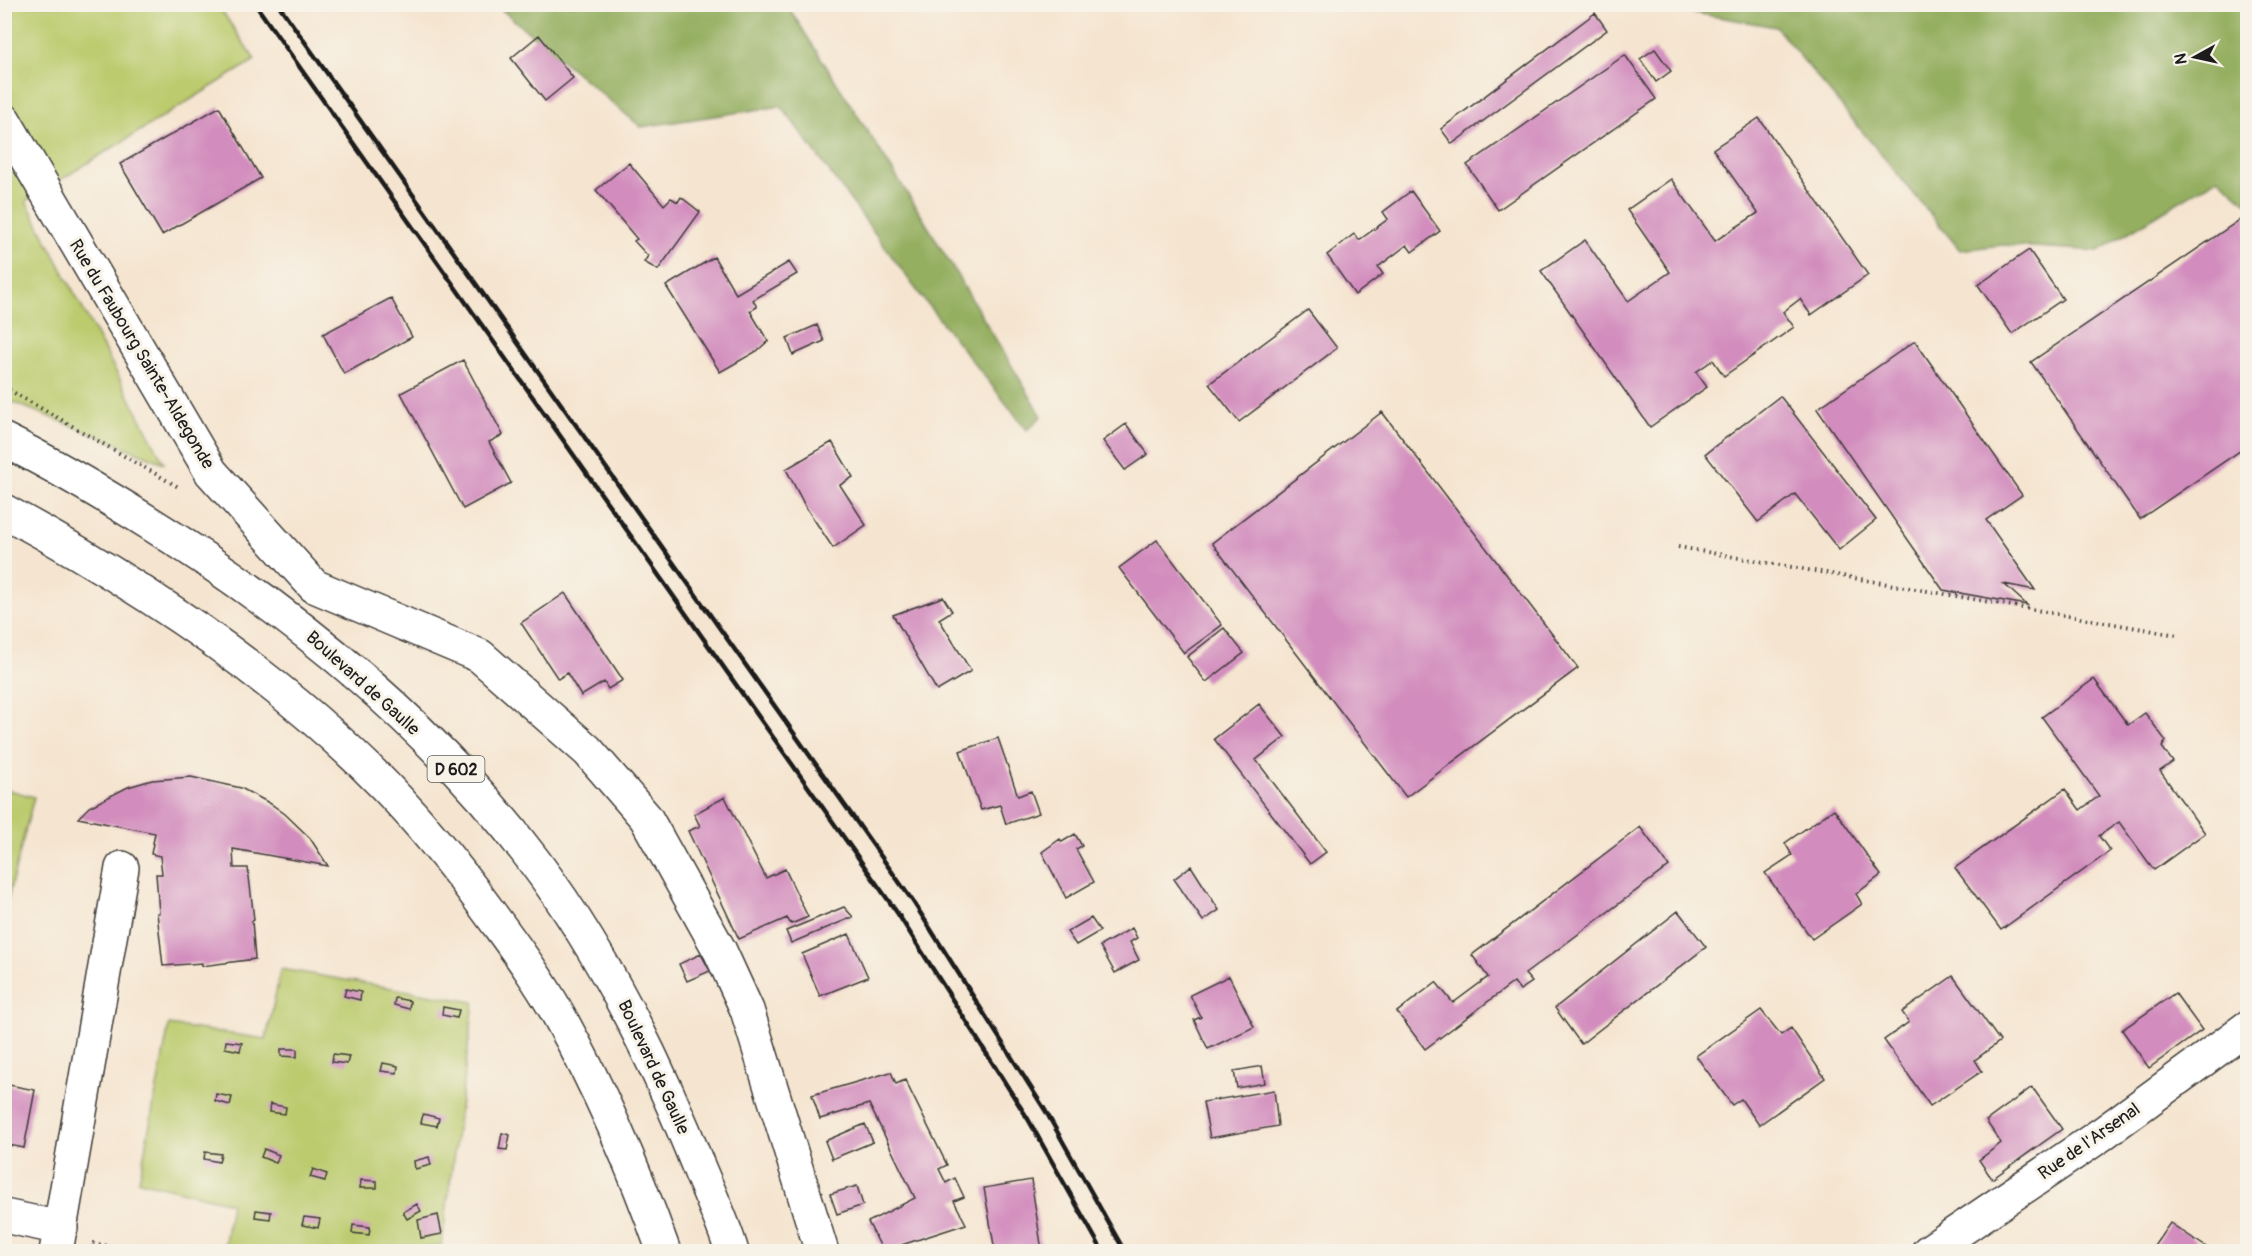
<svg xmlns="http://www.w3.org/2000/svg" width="2252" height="1256" viewBox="0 0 2252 1256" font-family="Pangolin,sans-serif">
	<rect width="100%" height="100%" fill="#f7f3e8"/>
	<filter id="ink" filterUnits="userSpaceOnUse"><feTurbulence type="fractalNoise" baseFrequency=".0167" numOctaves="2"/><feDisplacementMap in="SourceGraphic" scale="12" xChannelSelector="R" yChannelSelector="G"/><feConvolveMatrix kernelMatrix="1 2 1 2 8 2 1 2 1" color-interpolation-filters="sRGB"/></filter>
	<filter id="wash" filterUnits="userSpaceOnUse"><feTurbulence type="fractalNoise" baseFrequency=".008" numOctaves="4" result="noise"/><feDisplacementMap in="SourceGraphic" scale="24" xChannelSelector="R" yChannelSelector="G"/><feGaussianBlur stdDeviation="1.35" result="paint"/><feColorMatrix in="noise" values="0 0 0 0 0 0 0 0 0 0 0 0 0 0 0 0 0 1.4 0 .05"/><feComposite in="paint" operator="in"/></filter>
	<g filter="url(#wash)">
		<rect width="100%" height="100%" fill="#f5e5d0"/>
		<!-- green -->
		<path fill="#bbcb6d" stroke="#6c7444" stroke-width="1.5" d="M 4,5 L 218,5 L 255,60 L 26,201 L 164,463 L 5,399 Z
			M 5,789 L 34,797 L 5,909 L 4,789 Z
			M 281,969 L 474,1002 L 442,1244 L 411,1252 L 224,1251 L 231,1203 L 139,1181 L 169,1025 L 266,1039 Z"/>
		<!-- forest -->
		<path fill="#94af60" stroke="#58663e" stroke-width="1.5" d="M 496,5 L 787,5 L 921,215 L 1042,416 L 1027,430 L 924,300 L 781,106 L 641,127 Z
			M 1649,5 L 2247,5 L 2247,203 L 2218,178 L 2098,251 L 2003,245 L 1960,250 L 1776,27 Z"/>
		<g id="blocks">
			<!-- building -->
			<path fill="#d28cbd" d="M 1595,13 L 1607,30 L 1452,144 L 1441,129 Z
				M 539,35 L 573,78 L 545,101 L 511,58 Z
				M 1655,49 L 1671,71 L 1656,82 L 1640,59 Z
				M 1625,55 L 1656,99 L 1498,210 L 1467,165 Z
				M 219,107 L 261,178 L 162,235 L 120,164 Z
				M 1759,118 L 1868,275 L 1811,315 L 1800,299 L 1783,312 L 1794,327 L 1724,376 L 1713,360 L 1696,372 L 1707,387 L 1650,427 L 1541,271 L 1585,240 L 1628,301 L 1670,272 L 1627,210 L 1671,179 L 1715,241 L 1758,213 L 1713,149 Z
				M 629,163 L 664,205 L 671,198 L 678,202 L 681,197 L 700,212 L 658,270 L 644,262 L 648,256 L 634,241 L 637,239 L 596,190 Z
				M 1411,191 L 1440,231 L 1412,252 L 1407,245 L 1378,267 L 1383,274 L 1355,295 L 1327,255 L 1354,234 L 1359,240 L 1388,219 L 1383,212 Z
				M 2247,215 L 2247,446 L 2140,519 L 2031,362 Z
				M 2029,250 L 2063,299 L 2012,334 L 1978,285 Z
				M 714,257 L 736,294 L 789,262 L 797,274 L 753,300 L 757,307 L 750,311 L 768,341 L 757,351 L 720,372 L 666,286 Z
				M 391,298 L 412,337 L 344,374 L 323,334 Z
				M 1308,310 L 1337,348 L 1239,422 L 1209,384 Z
				M 817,325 L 824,341 L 793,355 L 787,338 Z
				M 1915,341 L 2022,495 L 1986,520 L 2035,590 L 2004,584 L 2027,605 L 1943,590 L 1817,409 Z
				M 463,360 L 503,435 L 489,442 L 511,483 L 463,509 L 401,393 Z
				M 1780,396 L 1876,520 L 1839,550 L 1795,494 L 1758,522 L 1705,454 Z
				M 1382,412 L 1578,668 L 1406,797 L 1212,543 Z
				M 1126,424 L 1148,454 L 1125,470 L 1103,441 Z
				M 832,442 L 853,477 L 840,485 L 866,525 L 833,548 L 805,506 L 786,469 Z
				M 1157,540 L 1222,625 L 1184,653 L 1119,568 Z
				M 565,593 L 623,680 L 608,689 L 604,682 L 581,696 L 567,673 L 558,679 L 521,623 Z
				M 943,597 L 952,611 L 939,619 L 971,671 L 937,691 L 893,615 Z
				M 1224,628 L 1244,653 L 1206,682 L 1187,657 Z
				M 2094,679 L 2128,725 L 2145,713 L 2166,741 L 2162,747 L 2173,762 L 2160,771 L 2205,833 L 2154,870 L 2119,822 L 2099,836 L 2110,851 L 2001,930 L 1955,868 L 2065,789 L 2080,810 L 2099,796 L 2042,717 Z
				M 1259,704 L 1285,737 L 1256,760 L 1326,852 L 1310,864 L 1214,739 Z
				M 998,738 L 1018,796 L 1031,791 L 1039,813 L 1006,824 L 1000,805 L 981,810 L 960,751 Z
				M 191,777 L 241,788 L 271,804 L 285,814 L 310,838 L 328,866 L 233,849 L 234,868 L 248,868 L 254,920 L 252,921 L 255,959 L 202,966 L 202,963 L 163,966 L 157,913 L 159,913 L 156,874 L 162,874 L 160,856 L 151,854 L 155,833 L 78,818 L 89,807 L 128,787 L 152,780 Z
				M 725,797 L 766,878 L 785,869 L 808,917 L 791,924 L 787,918 L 739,939 L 688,831 L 700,826 L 694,814 Z
				M 1834,809 L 1881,875 L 1856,894 L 1862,904 L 1812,939 L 1765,873 L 1792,855 L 1785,843 Z
				M 1640,827 L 1669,866 L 1525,974 L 1532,982 L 1520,990 L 1514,982 L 1425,1049 L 1397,1012 L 1436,982 L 1453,1003 L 1488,977 L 1472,955 Z
				M 1075,834 L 1082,846 L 1076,849 L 1094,882 L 1066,898 L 1042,852 L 1060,839 L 1062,842 Z
				M 1191,866 L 1219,910 L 1203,921 L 1174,879 Z
				M 844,907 L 853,917 L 791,943 L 786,931 Z
				M 1678,911 L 1706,947 L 1581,1044 L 1555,1008 Z
				M 1091,918 L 1100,931 L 1076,945 L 1067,932 Z
				M 1132,928 L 1137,938 L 1130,942 L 1139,960 L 1115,973 L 1100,946 Z
				M 849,934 L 868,977 L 820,996 L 802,954 Z
				M 701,954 L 710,971 L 687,981 L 679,964 Z
				M 1229,976 L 1254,1027 L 1208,1049 L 1194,1020 L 1201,1017 L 1190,995 Z
				M 1953,976 L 2000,1041 L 1975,1060 L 1982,1071 L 1930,1106 L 1884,1040 L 1909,1022 L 1902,1012 Z
				M 346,989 L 361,992 L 360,1000 L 344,996 Z
				M 2175,993 L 2202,1030 L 2149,1068 L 2122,1030 Z
				M 395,998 L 410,1001 L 409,1009 L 394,1005 Z
				M 443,1007 L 459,1010 L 457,1018 L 442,1015 Z
				M 1761,1010 L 1781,1035 L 1791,1028 L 1825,1078 L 1759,1125 L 1741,1099 L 1732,1105 L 1696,1056 Z
				M 226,1041 L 242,1043 L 240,1051 L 225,1048 Z
				M 281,1049 L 297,1049 L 297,1057 L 281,1056 Z
				M 333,1054 L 349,1056 L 347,1064 L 332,1062 Z
				M 383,1063 L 398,1066 L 397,1073 L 381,1071 Z
				M 1262,1066 L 1265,1083 L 1237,1088 L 1234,1071 Z
				M 891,1072 L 896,1084 L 905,1080 L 947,1165 L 939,1169 L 946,1183 L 955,1178 L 964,1197 L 954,1201 L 966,1224 L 883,1251 L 868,1222 L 915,1198 L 869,1104 L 820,1119 L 812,1095 Z
				M 4,1084 L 35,1090 L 24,1148 L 4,1144 Z
				M 2032,1087 L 2062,1129 L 1992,1179 L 1979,1160 L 2001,1143 L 1986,1121 Z
				M 1274,1090 L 1278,1126 L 1210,1138 L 1203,1102 Z
				M 216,1094 L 232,1097 L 230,1105 L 215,1101 Z
				M 270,1104 L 286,1107 L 285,1114 L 269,1112 Z
				M 423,1114 L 439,1118 L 437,1126 L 421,1123 Z
				M 865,1124 L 873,1142 L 832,1159 L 825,1141 Z
				M 502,1133 L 510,1135 L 507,1150 L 499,1149 Z
				M 264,1149 L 279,1155 L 276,1163 L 261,1157 Z
				M 205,1152 L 221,1154 L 219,1162 L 204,1159 Z
				M 429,1157 L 431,1165 L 415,1169 L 414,1161 Z
				M 313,1169 L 327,1174 L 325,1181 L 310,1177 Z
				M 361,1180 L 377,1181 L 377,1188 L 360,1188 Z
				M 1031,1180 L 1042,1251 L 995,1251 L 984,1188 Z
				M 857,1186 L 863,1205 L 837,1214 L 830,1194 Z
				M 417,1204 L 421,1211 L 407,1219 L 403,1212 Z
				M 256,1210 L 271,1212 L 270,1219 L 255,1217 Z
				M 438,1215 L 442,1234 L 421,1238 L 418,1220 Z
				M 304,1217 L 320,1219 L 318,1228 L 302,1225 Z
				M 2170,1223 L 2212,1251 L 2162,1251 L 2154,1246 Z
				M 353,1225 L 370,1227 L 369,1235 L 352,1233 Z"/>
		</g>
	</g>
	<g filter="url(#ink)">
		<use href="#blocks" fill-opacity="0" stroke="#3d3a37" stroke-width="1.5"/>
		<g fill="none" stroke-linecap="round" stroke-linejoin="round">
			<defs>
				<path id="minor" d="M 4,120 L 211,472 L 314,586 L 480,656 L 588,751 L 646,818 L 720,951 L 747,1010 L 822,1252
					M 4,1216 L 61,1228
					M 56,1252 L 122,868
					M 1928,1252 L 2102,1134 L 2248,1027"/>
				<path id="primary" d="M 4,440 C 55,465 103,494 151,524 C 295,614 431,724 534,861 C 605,955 658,1064 701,1173 C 712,1199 724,1225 732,1252
					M 4,511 C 141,585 276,674 385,786 C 423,825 457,868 489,912 C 513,945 538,978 558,1014 C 600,1089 635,1170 664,1252"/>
			</defs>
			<!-- minor casing -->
			<use href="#minor" stroke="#3d3a37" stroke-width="36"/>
			<!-- primary casing -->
			<use href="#primary" stroke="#3d3a37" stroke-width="36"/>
			<!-- path -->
			<path stroke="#3d3a37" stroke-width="4" stroke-dasharray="1.5 4.5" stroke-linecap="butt" d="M 4,387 L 180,488
				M 1678,547 L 2177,635
				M 93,1243 L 139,1252"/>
			<!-- minor -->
			<use href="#minor" stroke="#fff" stroke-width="33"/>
			<!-- primary -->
			<use href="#primary" stroke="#fff" stroke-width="33"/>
			<!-- rail -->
			<path stroke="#1c1c1c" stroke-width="4.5" d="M 255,4 L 898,914 L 1028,1119 L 1103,1252
				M 278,4 L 914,903 L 1045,1110 L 1125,1252"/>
		</g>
	</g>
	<g text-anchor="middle" stroke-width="6" stroke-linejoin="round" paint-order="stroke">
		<!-- shield labels -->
		<rect fill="#f7f3e8" stroke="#5e5c59" stroke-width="1.5" x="427.5" y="756" width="57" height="26" rx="4.5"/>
		<g font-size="16" font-weight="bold" fill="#1c1c1c">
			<text x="456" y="775">D 602</text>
		</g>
		<!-- street labels -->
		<g font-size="18" fill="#1c1c1c" stroke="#f7f3e8">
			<text transform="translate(142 354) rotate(59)" y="6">Rue du Faubourg Sainte-Aldegonde</text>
			<text transform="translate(363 683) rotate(42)" y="6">Boulevard de Gaulle</text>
			<text transform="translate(654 1067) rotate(65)" y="6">Boulevard de Gaulle</text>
			<text transform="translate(2089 1141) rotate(-35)" y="6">Rue de l'Arsenal</text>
		</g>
	</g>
	<!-- margin -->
	<rect width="2252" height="1256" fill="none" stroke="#f7f3e8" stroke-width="24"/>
	<!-- north arrow -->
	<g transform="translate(2195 57) rotate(262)" stroke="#f7f3e8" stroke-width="4.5" paint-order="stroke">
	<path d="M0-4.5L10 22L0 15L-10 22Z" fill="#1c1c1c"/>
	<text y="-9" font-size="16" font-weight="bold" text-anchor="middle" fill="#1c1c1c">N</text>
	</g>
</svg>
